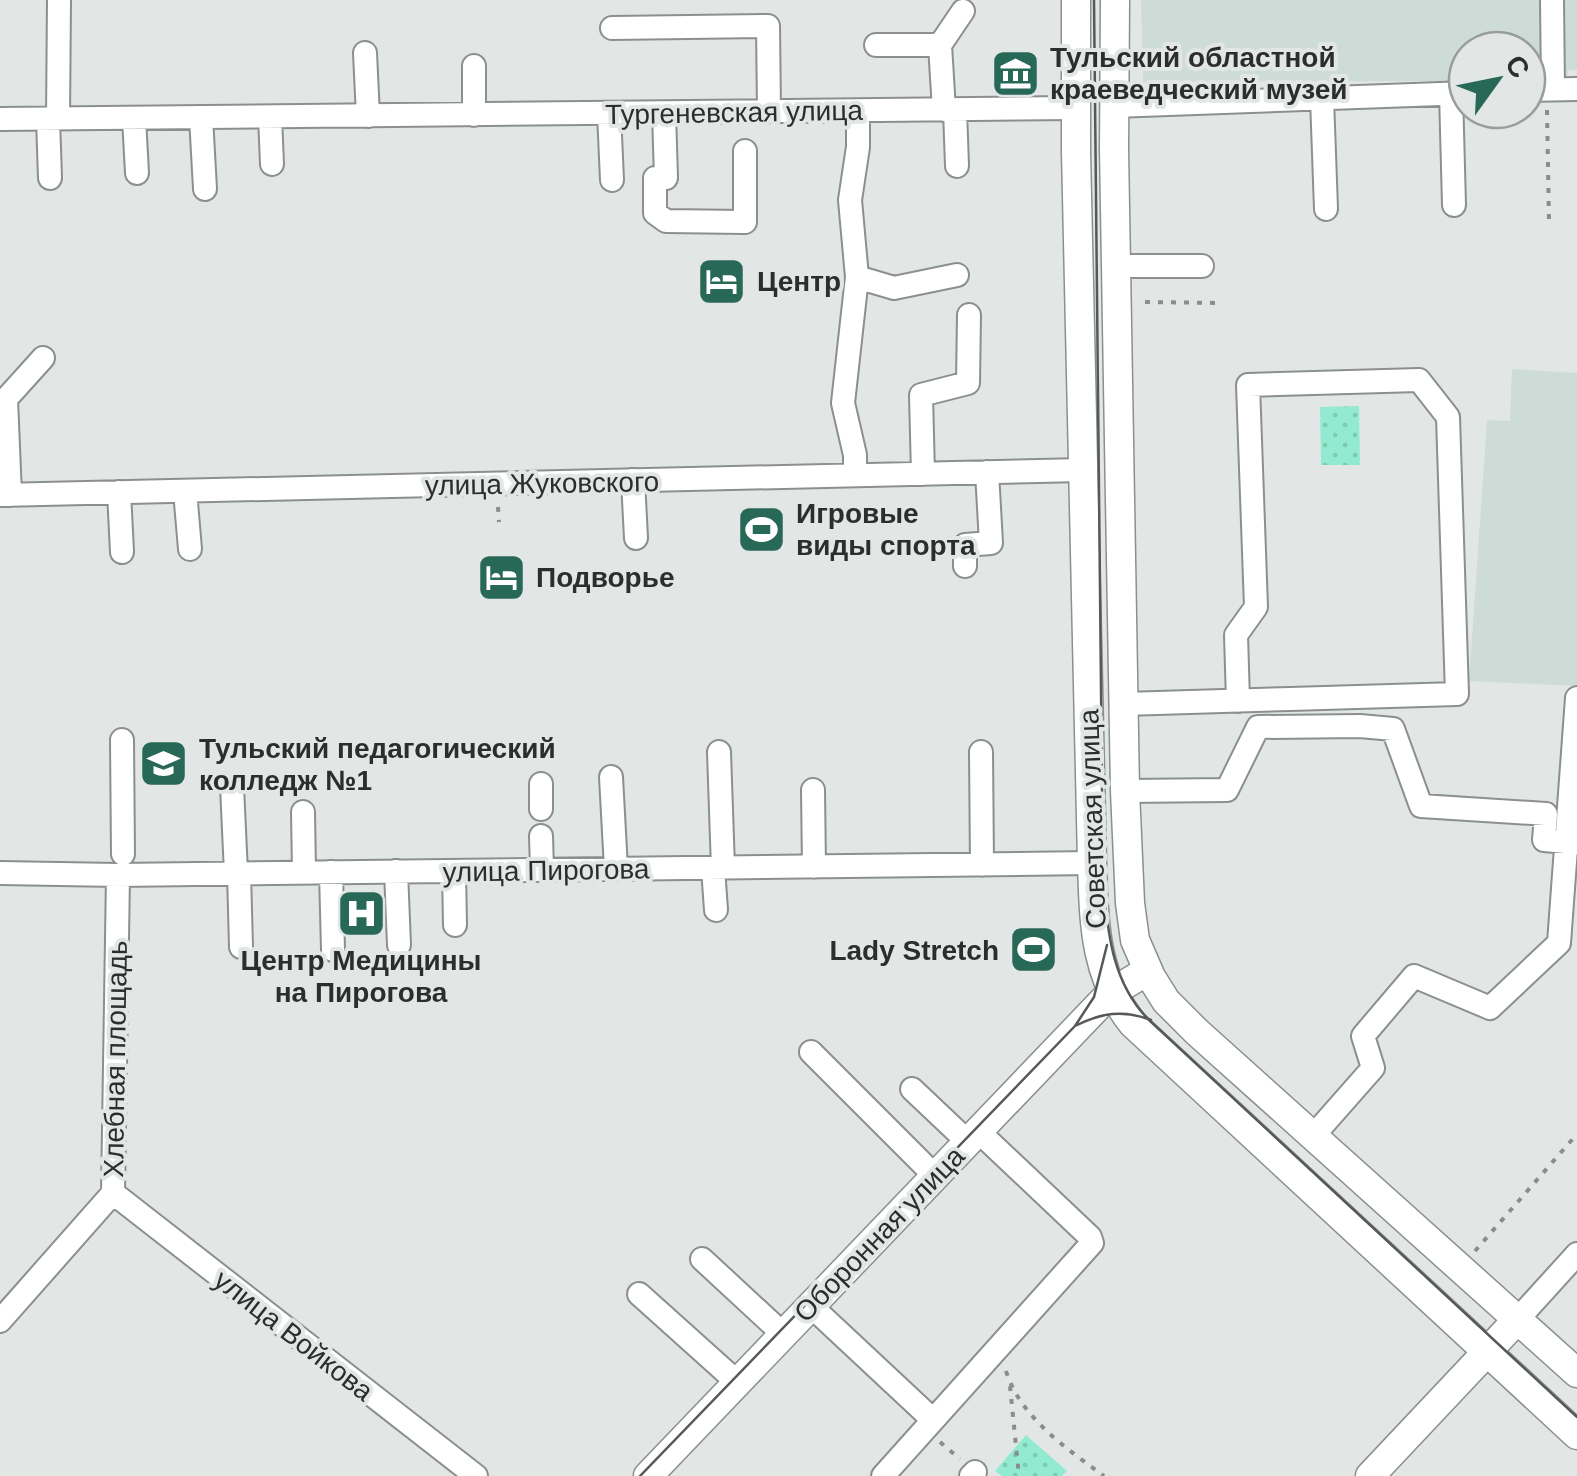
<svg xmlns="http://www.w3.org/2000/svg" width="1577" height="1476" viewBox="0 0 1577 1476" font-family="Helvetica,sans-serif">
	<defs>
		<pattern id="green-dots" width="8" height="8" patternUnits="userSpaceOnUse" patternTransform="scale(2.5)"><rect width="8" height="8" fill="#92ebd0"/><path d="M2 2h.1M6 6h.1" fill="none" stroke="#7ecab3" stroke-width="1.8" stroke-linecap="round"/></pattern>
	</defs>
	<rect width="100%" height="100%" fill="#e2e7e5"/>
	<!-- built -->
	<path fill="#cedcd7" d="M 1141,0 L 1577,0 L 1577,70 L 1568,70 L 1568,80 L 1527,80 L 1527,50 L 1467,50 L 1467,81 L 1143,82 Z
		M 1512,369 L 1577,373 L 1577,686 L 1469,681 L 1487,420 L 1510,421 Z"/>
	<!-- green -->
	<path fill="url(#green-dots)" d="M 1359,406 L 1360,465 L 1321,465 L 1320,407 Z
		M 1026,1435 L 1067,1471 L 1062,1476 L 1002,1476 L 995,1471 Z"/>
	<g fill="none" stroke-linecap="round" stroke-linejoin="round">
		<defs>
			<path id="minor" d="M 1552,0 L 1553,89
				M 612,28 L 768,26 L 769,111
				M 876,45 L 940,45 L 944,110
				M 940,45 L 963,11
				M 365,53 L 368,116
				M 1527,90 L 1577,89
				M 1451,93 L 1454,205
				M 1322,98 L 1326,209
				M 1114,106 L 1467,93
				M 955,110 L 957,166
				M 609,113 L 612,180
				M 664,113 L 666,178 L 655,178 L 655,213 L 666,221 L 745,222 L 745,151
				M 474,115 L 474,66
				M 201,117 L 205,189
				M 270,117 L 272,164
				M 134,118 L 137,173
				M 0,119 L 1076,108
				M 48,119 L 50,178
				M 58,119 L 59,0
				M 1116,266 L 1202,266
				M 857,277 L 894,288 L 957,275
				M 923,474 L 921,395 L 968,383 L 969,315
				M 855,475 L 855,455 L 843,403 L 857,277 L 850,200 L 858,147 L 858,111
				M 633,480 L 636,538
				M 185,491 L 190,549
				M 119,492 L 122,552
				M 0,495 L 1083,470
				M 10,495 L 6,399 L 43,358
				M 965,566 L 965,545 L 991,543 L 987,472
				M 1124,704 C 1235,701 1346,697 1457,694 L 1448,417 L 1419,380 L 1248,385 L 1256,607 L 1236,635 L 1238,701
				M 122,740 L 123,854
				M 719,752 L 723,868
				M 981,752 L 982,865
				M 611,777 L 616,869
				M 541,784 L 541,809
				M 232,787 L 236,873
				M 813,790 L 814,867
				M 1125,791 L 1227,790 L 1258,727 L 1360,726 L 1393,729 L 1421,806 L 1546,814 L 1544,840 L 1577,843
				M 303,812 L 304,872
				M 541,836 L 542,870
				M 713,868 L 716,910
				M 396,871 L 399,945
				M 454,871 L 455,925
				M 331,872 L 333,950
				M 0,873 L 118,875 L 1092,863
				M 239,873 L 241,947
				M 811,1052 L 935,1176
				M 912,1089 L 968,1142
				M 1314,1135 L 1373,1068 L 1363,1036 L 1414,976 L 1490,1008 L 1559,943 L 1577,698
				M 113,1193 L 476,1476
				M 702,1259 L 783,1334
				M 639,1294 L 737,1382
				M 811,1306 L 933,1420
				M 1517,1320 L 1577,1254
				M 0,1321 L 113,1193 L 118,875
				M 883,1476 L 1092,1243 L 1090,1237 L 978,1131
				M 971,1476 L 975,1472"/>
			<path id="major" d="M 1076,0 L 1076,151 L 1092,863 C 1094,922 1094,976 1133,1024 L 1577,1435
				M 1115,0 L 1114,149 L 1125,791 L 1130,903 L 1135,940 L 1151,977 L 1166,1001 L 1197,1032 L 1577,1373
				M 648,1476 L 1100,1004 L 1111,993 L 1147,971
				M 1370,1476 L 1517,1320"/>
		</defs>
		<!-- minor casing -->
		<use href="#minor" stroke="#8b908e" stroke-width="26"/>
		<!-- major casing -->
		<use href="#major" stroke="#8b908e" stroke-width="31"/>
		<!-- path -->
		<path stroke="#898d8b" stroke-width="4" stroke-dasharray="5 8" stroke-linecap="butt" d="M 1547,110 L 1549,222
			M 1145,302 L 1220,303
			M 498,507 L 499,522
			M 1475,1251 L 1577,1134
			M 1006,1371 C 1020,1417 1067,1449 1104,1476
			M 1010,1386 L 1019,1476
			M 940,1442 L 960,1459"/>
		<!-- minor -->
		<use href="#minor" stroke="#fff" stroke-width="22"/>
		<!-- major -->
		<use href="#major" stroke="#fff" stroke-width="28"/>
		<!-- tram -->
		<path stroke="#565958" stroke-width="2.5" d="M 1094,0 L 1103,884 C 1108,933 1112,983 1149,1020 L 1577,1417
			M 1075,1026 C 1101,1013 1123,1009 1151,1020
			M 640,1476 L 1075,1026 L 1094,997 L 1107,945"/>
	</g>
	<!-- icons -->
	<defs>
		<symbol id="museum-square" viewBox="-11 -11 22 22"><rect x="-9" y="-9" width="18" height="18" rx="4" fill="#286857" stroke="#e2e7e5"/><path d="M0-6L6-3V-2H-6V-3ZM-5-1h2V3h-2ZM-1-1h2V3h-2ZM3-1h2V3H3ZM-6 4H6V6H-6Z" fill="#fff"/></symbol>
		<symbol id="hotel-square" viewBox="-11 -11 22 22"><rect x="-9" y="-9" width="18" height="18" rx="4" fill="#286857" stroke="#e2e7e5"/><path d="M-6-4.5h1.5V1H6V5H4.5V3h-9V5H-6ZM-4 0a1.8 1.8 0 1 1 3.6 0ZM.5 0V-2.5h3Q6-2.5 6 0Z" fill="#fff"/></symbol>
		<symbol id="stadium-square" viewBox="-11 -11 22 22"><rect x="-9" y="-9" width="18" height="18" rx="4" fill="#286857" stroke="#e2e7e5"/><path d="M0-5a6.5 5 0 1 0 0 10a6.5 5 0 1 0 0-10ZM-3.5-1.8h7v3.6h-7Z" fill="#fff"/></symbol>
		<symbol id="university-square" viewBox="-11 -11 22 22"><rect x="-9" y="-9" width="18" height="18" rx="4" fill="#286857" stroke="#e2e7e5"/><path d="M0-5L7-2L0 1L-7-2ZM-4 1L0 2.5L4 1V4Q0 6-4 4Z" fill="#fff"/></symbol>
		<symbol id="hospital-square" viewBox="-11 -11 22 22"><rect x="-9" y="-9" width="18" height="18" rx="4" fill="#286857" stroke="#e2e7e5"/><path d="M-5-5h3v3.5h4V-5h3V5h-3V1.5h-4V5h-3Z" fill="#fff"/></symbol>
	</defs>
	<g fill-rule="evenodd">
		<use href="#museum-square" x="988" y="46" width="55" height="55"/>
		<use href="#hotel-square" x="694" y="254" width="55" height="55"/>
		<use href="#stadium-square" x="734" y="502" width="55" height="55"/>
		<use href="#hotel-square" x="474" y="550" width="55" height="55"/>
		<use href="#university-square" x="136" y="736" width="55" height="55"/>
		<use href="#hospital-square" x="334" y="886" width="55" height="55"/>
		<use href="#stadium-square" x="1006" y="922" width="55" height="55"/>
	</g>
	<g text-anchor="middle" stroke-width="8" stroke-linejoin="round" paint-order="stroke">
		<!-- poi labels -->
		<g font-size="28" font-weight="bold" fill="#2c2e2d" stroke="#e2e7e5" text-anchor="start">
			<text x="1050" y="67">Тульский областной<tspan x="1050" dy="32">краеведческий музей</tspan></text>
			<text x="757" y="291">Центр</text>
			<text x="796" y="523">Игровые<tspan x="796" dy="32">виды спорта</tspan></text>
			<text x="536" y="587">Подворье</text>
			<text x="199" y="758">Тульский педагогический<tspan x="199" dy="32">колледж №1</tspan></text>
			<text x="999" y="960" text-anchor="end">Lady Stretch</text>
			<text x="361" y="970" text-anchor="middle">Центр Медицины<tspan x="361" dy="32">на Пирогова</tspan></text>
		</g>
		<!-- street labels -->
		<g font-size="28" fill="#2c2e2d" stroke="#e2e7e5">
			<text transform="translate(734 112) rotate(-1)" y="10">Тургеневская улица</text>
			<text transform="translate(542 483) rotate(-1)" y="10">улица Жуковского</text>
			<text transform="translate(1092 819) rotate(-92)" y="10">Советская улица</text>
			<text transform="translate(546 870) rotate(-1)" y="10">улица Пирогова</text>
			<text transform="translate(115 1059) rotate(-89)" y="10">Хлебная площадь</text>
			<text transform="translate(879 1234) rotate(-46)" y="10">Оборонная улица</text>
			<text transform="translate(294 1335) rotate(38)" y="10">улица Войкова</text>
		</g>
	</g>
	<!-- north arrow -->
	<g transform="translate(1497 80) rotate(57)"><circle r="48" fill="#e2e7e5" stroke="#999d9b" stroke-width="2.5"/>
	<path d="M0-8L18 38L0 25L-18 38Z" fill="#286857"/>
	<text y="-15" font-size="28" font-weight="bold" text-anchor="middle" fill="#2c2e2d">С</text>
	</g>
</svg>
